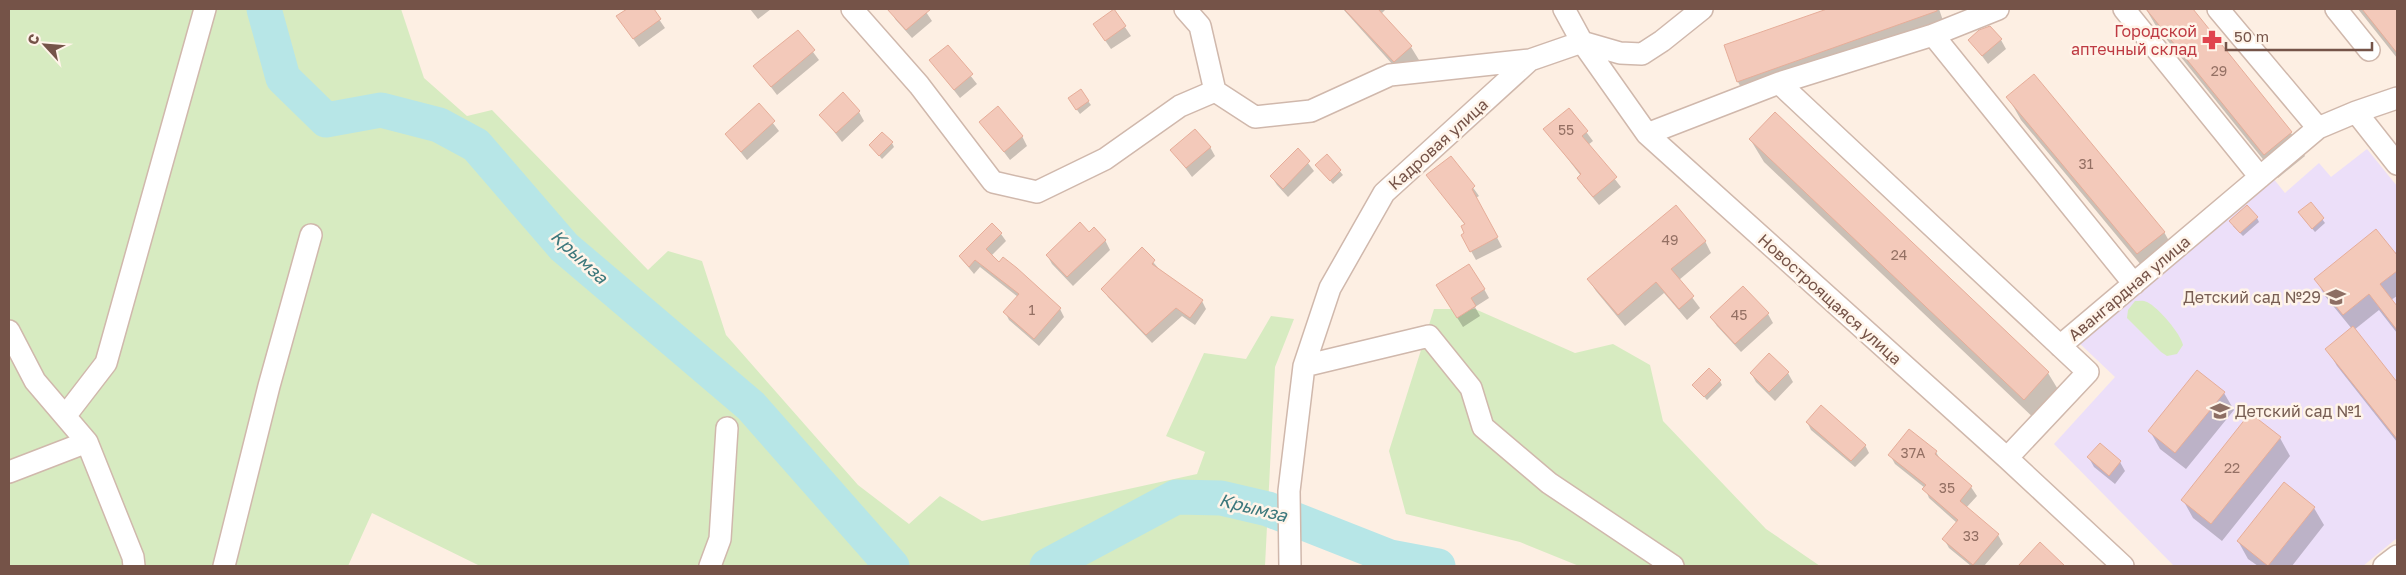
<svg xmlns="http://www.w3.org/2000/svg" width="2406" height="575" viewBox="0 0 2406 575" font-family="'Golos Text',sans-serif">
	<rect width="100%" height="100%" fill="#fdefe3"/>
	<!-- education -->
	<path fill="#ecdff9" d="M 2367,149 L 2397,186 L 2397,538 L 2363,566 L 2174,566 L 2054,444 L 2115,377 L 2077,341 L 2273,178 L 2285,193 L 2319,163 L 2331,177 Z"/>
	<!-- green -->
	<path fill="#d7ebc1" d="M 9,9 L 401,9 L 424,78 L 467,116 L 492,110 L 648,270 L 668,251 L 702,261 L 726,335 L 858,485 L 909,524 L 940,496 L 982,521 L 1197,474 L 1205,452 L 1166,436 L 1204,353 L 1246,359 L 1271,316 L 1294,319 L 1275,367 L 1265,566 L 480,566 L 372,513 L 348,566 L 9,566 Z
		M 2135,301 C 2139,301 2143,300 2147,302 C 2158,307 2181,334 2183,345 L 2177,354 L 2167,356 L 2161,352 L 2127,318 L 2128,310 Z
		M 1434,309 L 1475,309 L 1575,353 L 1613,344 L 1650,365 L 1663,421 L 1766,529 L 1820,566 L 1579,566 L 1520,542 L 1406,514 L 1389,451 Z"/>
	<!-- shadow -->
	<path fill="#0003" d="M 629,9 L 652,9 L 665,28 L 639,47 L 618,17 Z
		M 750,9 L 771,9 L 758,19 Z
		M 891,9 L 924,9 L 932,21 L 912,38 L 895,19 Z
		M 1343,9 L 1386,9 L 1381,14 L 1411,47 L 1419,60 L 1402,75 Z
		M 1831,9 L 1939,9 L 1948,35 L 1751,105 L 1738,82 L 1725,46 Z
		M 2146,9 L 2191,9 L 2291,133 L 2305,156 L 2278,178 L 2156,26 Z
		M 2358,9 L 2397,9 L 2397,58 Z
		M 1114,11 L 1131,36 L 1111,49 L 1100,33 Z
		M 798,32 L 819,60 L 777,95 L 755,66 Z
		M 1970,40 L 2001,40 L 2006,49 L 1988,64 Z
		M 948,47 L 977,84 L 960,98 L 931,61 Z
		M 2008,97 L 2164,232 L 2177,255 L 2151,277 L 2021,120 Z
		M 1088,101 L 1091,105 L 1080,114 L 1072,103 Z
		M 759,105 L 779,131 L 747,160 L 726,134 Z
		M 1569,109 L 1593,141 L 1588,145 L 1621,187 L 1599,205 L 1584,187 L 1578,178 L 1581,176 L 1545,129 Z
		M 859,112 L 864,121 L 842,142 L 821,115 Z
		M 1775,113 L 2048,373 L 2062,396 L 2038,422 L 1764,162 L 1750,139 Z
		M 981,122 L 1022,136 L 1027,146 L 1010,160 Z
		M 892,143 L 894,147 L 882,159 L 870,145 Z
		M 1210,147 L 1215,156 L 1192,177 L 1172,150 Z
		M 1298,150 L 1314,171 L 1288,197 L 1277,185 L 1271,176 Z
		M 1327,156 L 1343,175 L 1333,184 L 1316,165 Z
		M 1451,157 L 1479,196 L 1476,198 L 1502,247 L 1476,260 L 1471,251 L 1465,225 L 1428,175 Z
		M 2311,204 L 2325,223 L 2315,232 L 2302,217 Z
		M 2257,218 L 2259,222 L 2243,236 L 2233,226 Z
		M 1001,234 L 1006,241 L 991,256 L 999,263 L 1016,269 L 1060,309 L 1064,317 L 1039,346 L 1009,320 L 1005,312 L 1018,297 L 980,267 L 974,274 L 960,257 Z
		M 1089,234 L 1105,240 L 1110,250 L 1073,286 L 1052,264 L 1047,255 Z
		M 1705,241 L 1711,253 L 1679,280 L 1700,308 L 1687,320 L 1664,293 L 1625,326 L 1596,291 L 1589,280 Z
		M 1142,249 L 1159,269 L 1202,301 L 1206,309 L 1195,325 L 1182,316 L 1152,343 L 1108,297 L 1103,289 Z
		M 2397,252 L 2397,296 L 2391,300 L 2397,308 L 2397,333 L 2379,310 L 2354,330 L 2397,384 L 2397,442 L 2337,366 L 2327,349 L 2352,329 L 2325,296 L 2316,279 Z
		M 1484,289 L 1489,298 L 1475,307 L 1480,316 L 1463,327 L 1443,295 Z
		M 1768,314 L 1773,323 L 1741,352 L 1717,326 L 1711,317 Z
		M 1769,355 L 1788,373 L 1793,382 L 1775,401 L 1756,382 L 1751,373 Z
		M 1720,381 L 1722,385 L 1707,400 L 1694,385 Z
		M 2224,393 L 2234,410 L 2186,469 L 2160,449 L 2150,431 Z
		M 1807,422 L 1865,445 L 1869,453 L 1855,467 L 1811,430 Z
		M 2280,438 L 2290,456 L 2222,541 L 2193,518 L 2183,500 Z
		M 1936,452 L 1941,461 L 1971,487 L 1977,496 L 1966,508 L 1998,535 L 2003,544 L 1984,566 L 1971,566 L 1949,548 L 1944,539 L 1957,523 L 1929,498 L 1925,488 L 1895,464 L 1890,455 Z
		M 2089,458 L 2120,462 L 2125,471 L 2115,484 L 2094,467 Z
		M 2284,484 L 2314,508 L 2324,525 L 2292,566 L 2258,566 L 2248,559 L 2238,541 Z"/>
	<g fill="none" stroke-linecap="round" stroke-linejoin="round">
		<!-- river -->
		<path stroke="#b7e6e7" stroke-width="35" d="M 264,9 L 283,78 L 326,120 L 381,110 L 439,125 L 476,145 L 564,247 L 751,406 L 892,566
			M 1047,566 L 1176,497 L 1221,498 L 1268,509 L 1390,557 L 1438,566"/>
	</g>
	<!-- building -->
	<path fill="#f3c9ba" stroke="#e6ad99" d="M 627,9 L 654,9 L 661,19 L 633,39 L 616,16 Z
		M 887,9 L 931,9 L 906,30 Z
		M 1114,9 L 1126,26 L 1105,41 L 1093,24 Z
		M 1344,9 L 1378,9 L 1412,46 L 1394,62 Z
		M 1827,9 L 1937,9 L 1937,11 L 1737,82 L 1724,45 Z
		M 2146,9 L 2193,9 L 2292,132 L 2264,155 Z
		M 2362,9 L 2397,9 L 2397,53 Z
		M 1990,26 L 2002,39 L 1982,56 L 1968,40 L 1979,30 Z
		M 798,30 L 815,50 L 771,87 L 753,66 Z
		M 948,45 L 973,74 L 954,90 L 929,60 Z
		M 2034,74 L 2165,232 L 2137,254 L 2006,97 Z
		M 1081,89 L 1089,101 L 1076,110 L 1068,98 Z
		M 843,92 L 860,111 L 836,133 L 819,115 Z
		M 759,103 L 775,121 L 741,152 L 725,134 Z
		M 998,106 L 1023,136 L 1004,152 L 979,122 Z
		M 1569,108 L 1588,131 L 1582,136 L 1617,177 L 1593,197 L 1577,178 L 1581,174 L 1543,129 Z
		M 1775,112 L 2049,372 L 2024,400 L 1749,139 Z
		M 1195,129 L 1211,147 L 1186,168 L 1170,150 Z
		M 882,132 L 893,142 L 879,156 L 869,145 Z
		M 1298,148 L 1310,161 L 1283,189 L 1270,176 Z
		M 1327,154 L 1341,170 L 1330,181 L 1315,165 Z
		M 1451,156 L 1475,186 L 1472,189 L 1498,237 L 1470,252 L 1461,235 L 1464,233 L 1461,226 L 1465,224 L 1426,175 Z
		M 2311,202 L 2324,218 L 2312,229 L 2298,212 Z
		M 1676,205 L 1706,241 L 1671,269 L 1694,296 L 1679,309 L 1656,282 L 1618,315 L 1587,279 Z
		M 2247,205 L 2258,217 L 2240,233 L 2229,221 Z
		M 1080,222 L 1089,232 L 1094,227 L 1106,240 L 1067,277 L 1046,255 Z
		M 992,223 L 1002,233 L 986,249 L 999,262 L 1003,257 L 1017,268 L 1061,308 L 1034,339 L 1003,312 L 1019,294 L 975,260 L 969,267 L 959,256 Z
		M 2376,229 L 2397,255 L 2397,271 L 2380,284 L 2397,306 L 2397,330 L 2369,294 L 2343,315 L 2314,279 Z
		M 1142,247 L 1155,260 L 1152,264 L 1203,300 L 1190,318 L 1176,308 L 1146,335 L 1101,289 Z
		M 1469,264 L 1485,289 L 1471,298 L 1476,306 L 1457,318 L 1436,285 Z
		M 1743,286 L 1769,313 L 1735,344 L 1710,317 Z
		M 2353,326 L 2397,382 L 2397,439 L 2325,349 Z
		M 1769,353 L 1789,372 L 1769,392 L 1750,373 Z
		M 1709,368 L 1721,380 L 1704,397 L 1692,385 Z
		M 2197,370 L 2225,392 L 2175,453 L 2148,431 Z
		M 1821,405 L 1866,445 L 1851,461 L 1806,422 Z
		M 2250,413 L 2281,437 L 2211,524 L 2181,500 Z
		M 1909,429 L 1937,451 L 1935,454 L 1972,486 L 1960,501 L 1999,534 L 1973,565 L 1942,539 L 1958,520 L 1922,489 L 1926,485 L 1888,455 Z
		M 2100,443 L 2121,461 L 2109,476 L 2087,457 Z
		M 2284,482 L 2315,507 L 2268,566 L 2237,541 Z
		M 2040,542 L 2065,566 L 2018,566 Z"/>
	<g fill="none" stroke-linecap="round" stroke-linejoin="round">
		<defs>
			<path id="minor" d="M 852,9 L 919,85 L 993,182 L 1037,192 L 1105,159 L 1180,106 L 1215,91
				M 1185,9 L 1200,26 L 1215,91 L 1255,117 L 1311,111 L 1390,75 L 1530,60
				M 1564,9 L 1582,42 L 1647,134 L 2007,458 L 2123,566
				M 2124,9 L 2260,177
				M 2218,9 L 2318,128
				M 2336,9 L 2369,50
				M 1933,35 L 2134,284
				M 1779,83 L 1933,35 L 1998,9
				M 2356,112 L 2397,98
				M 1647,134 L 1779,83 L 2088,372 L 2007,458
				M 9,331 L 35,381 L 87,442 L 133,557 L 134,566
				M 2060,346 L 2318,128 L 2356,112 L 2397,164
				M 1304,366 L 1429,336 L 1471,388 L 1483,427 L 1549,483 L 1673,566
				M 66,415 L 106,363 L 205,9
				M 9,472 L 87,442
				M 224,566 L 269,386 L 311,235
				M 710,566 L 720,539 L 727,428
				M 1290,566 L 1289,491 L 1304,366 L 1330,288 L 1384,193 L 1530,60 L 1582,42 L 1620,53 L 1642,54 L 1662,41 L 1702,9
				M 2384,566 L 2397,556"/>
		</defs>
		<!-- minor casing -->
		<use href="#minor" stroke="#d0b8ac" stroke-width="24"/>
		<!-- minor -->
		<use href="#minor" stroke="#fff" stroke-width="21"/>
	</g>
	<!-- icons -->
	<defs>
		<symbol id="pharmacy-bare" viewBox="-9 -9 18 18"><path d="M-2-6h4v4h4v4h-4v4h-4v-4h-4v-4h4Z" fill="#e0444e" stroke="#fff4e9" stroke-width="2.5" paint-order="stroke"/></symbol>
		<symbol id="school-bare" viewBox="-9 -9 18 18"><path d="M0-5L7-2L0 1L-7-2ZM-4 1L0 2.5L4 1V4Q0 6-4 4Z" fill="#8d6e63" stroke="#fff4e9" stroke-width="2.5" paint-order="stroke"/></symbol>
	</defs>
	<g fill-rule="evenodd">
		<use href="#pharmacy-bare" x="2198" y="26" width="28" height="28"/>
		<use href="#school-bare" x="2322" y="283" width="28" height="28"/>
		<use href="#school-bare" x="2206" y="397" width="28" height="28"/>
	</g>
	<g text-anchor="middle" stroke-width="5" stroke-linejoin="round" paint-order="stroke">
		<!-- number labels -->
		<g font-size="14" fill="#947064">
			<text x="2219" y="76">29</text>
			<text x="1566" y="135">55</text>
			<text x="2086" y="169">31</text>
			<text x="1670" y="245">49</text>
			<text x="1899" y="260">24</text>
			<text x="1032" y="315">1</text>
			<text x="1739" y="320">45</text>
			<text x="1913" y="458">37А</text>
			<text x="2232" y="473">22</text>
			<text x="1947" y="493">35</text>
			<text x="1971" y="541">33</text>
		</g>
		<!-- health labels -->
		<g font-size="16" fill="#be3a42" stroke="#fff4e9" text-anchor="end">
			<text x="2197" y="37">Городской<tspan x="2197" dy="18">аптечный склад</tspan></text>
		</g>
		<!-- street labels -->
		<g font-size="16" fill="#755348" stroke="#fff4e9">
			<text transform="translate(1438 144) rotate(-42)" y="6">Кадровая улица</text>
			<text transform="translate(2129 288) rotate(-40)" y="6">Авангардная улица</text>
			<text transform="translate(1830 299) rotate(42)" y="6">Новостроящаяся улица</text>
		</g>
		<!-- education labels -->
		<g font-size="16" fill="#785e54" stroke="#fff4e9" text-anchor="end">
			<text x="2321" y="303">Детский сад №29</text>
			<text x="2235" y="417" text-anchor="start">Детский сад №1</text>
		</g>
		<!-- water labels -->
		<g font-size="18" font-style="italic" fill="#3c787c" stroke="#fff4e9">
			<text transform="translate(579 257) rotate(43)" y="6">Крымза</text>
			<text transform="translate(1253 508) rotate(14)" y="6">Крымза</text>
		</g>
	</g>
	<!-- border -->
	<rect width="2406" height="575" fill="none" stroke="#755348" stroke-width="20"/>
	<!-- north arrow -->
	<g transform="translate(45 45) rotate(296)" stroke="#fff4e9" stroke-width="4" paint-order="stroke">
	<path d="M0-4L9 19L0 12L-9 19Z" fill="#755348"/>
	<text y="-8" font-size="14" font-weight="bold" text-anchor="middle" fill="#755348">С</text>
	</g>
	<!-- scale -->
	<path d="M2226 42v8h146v-8" fill="none" stroke="#755348" stroke-width="2.5"/>
	<text x="2234" y="42" font-size="15" fill="#755348" stroke="#fff4e9" stroke-width="4" paint-order="stroke">50 m</text>
</svg>
